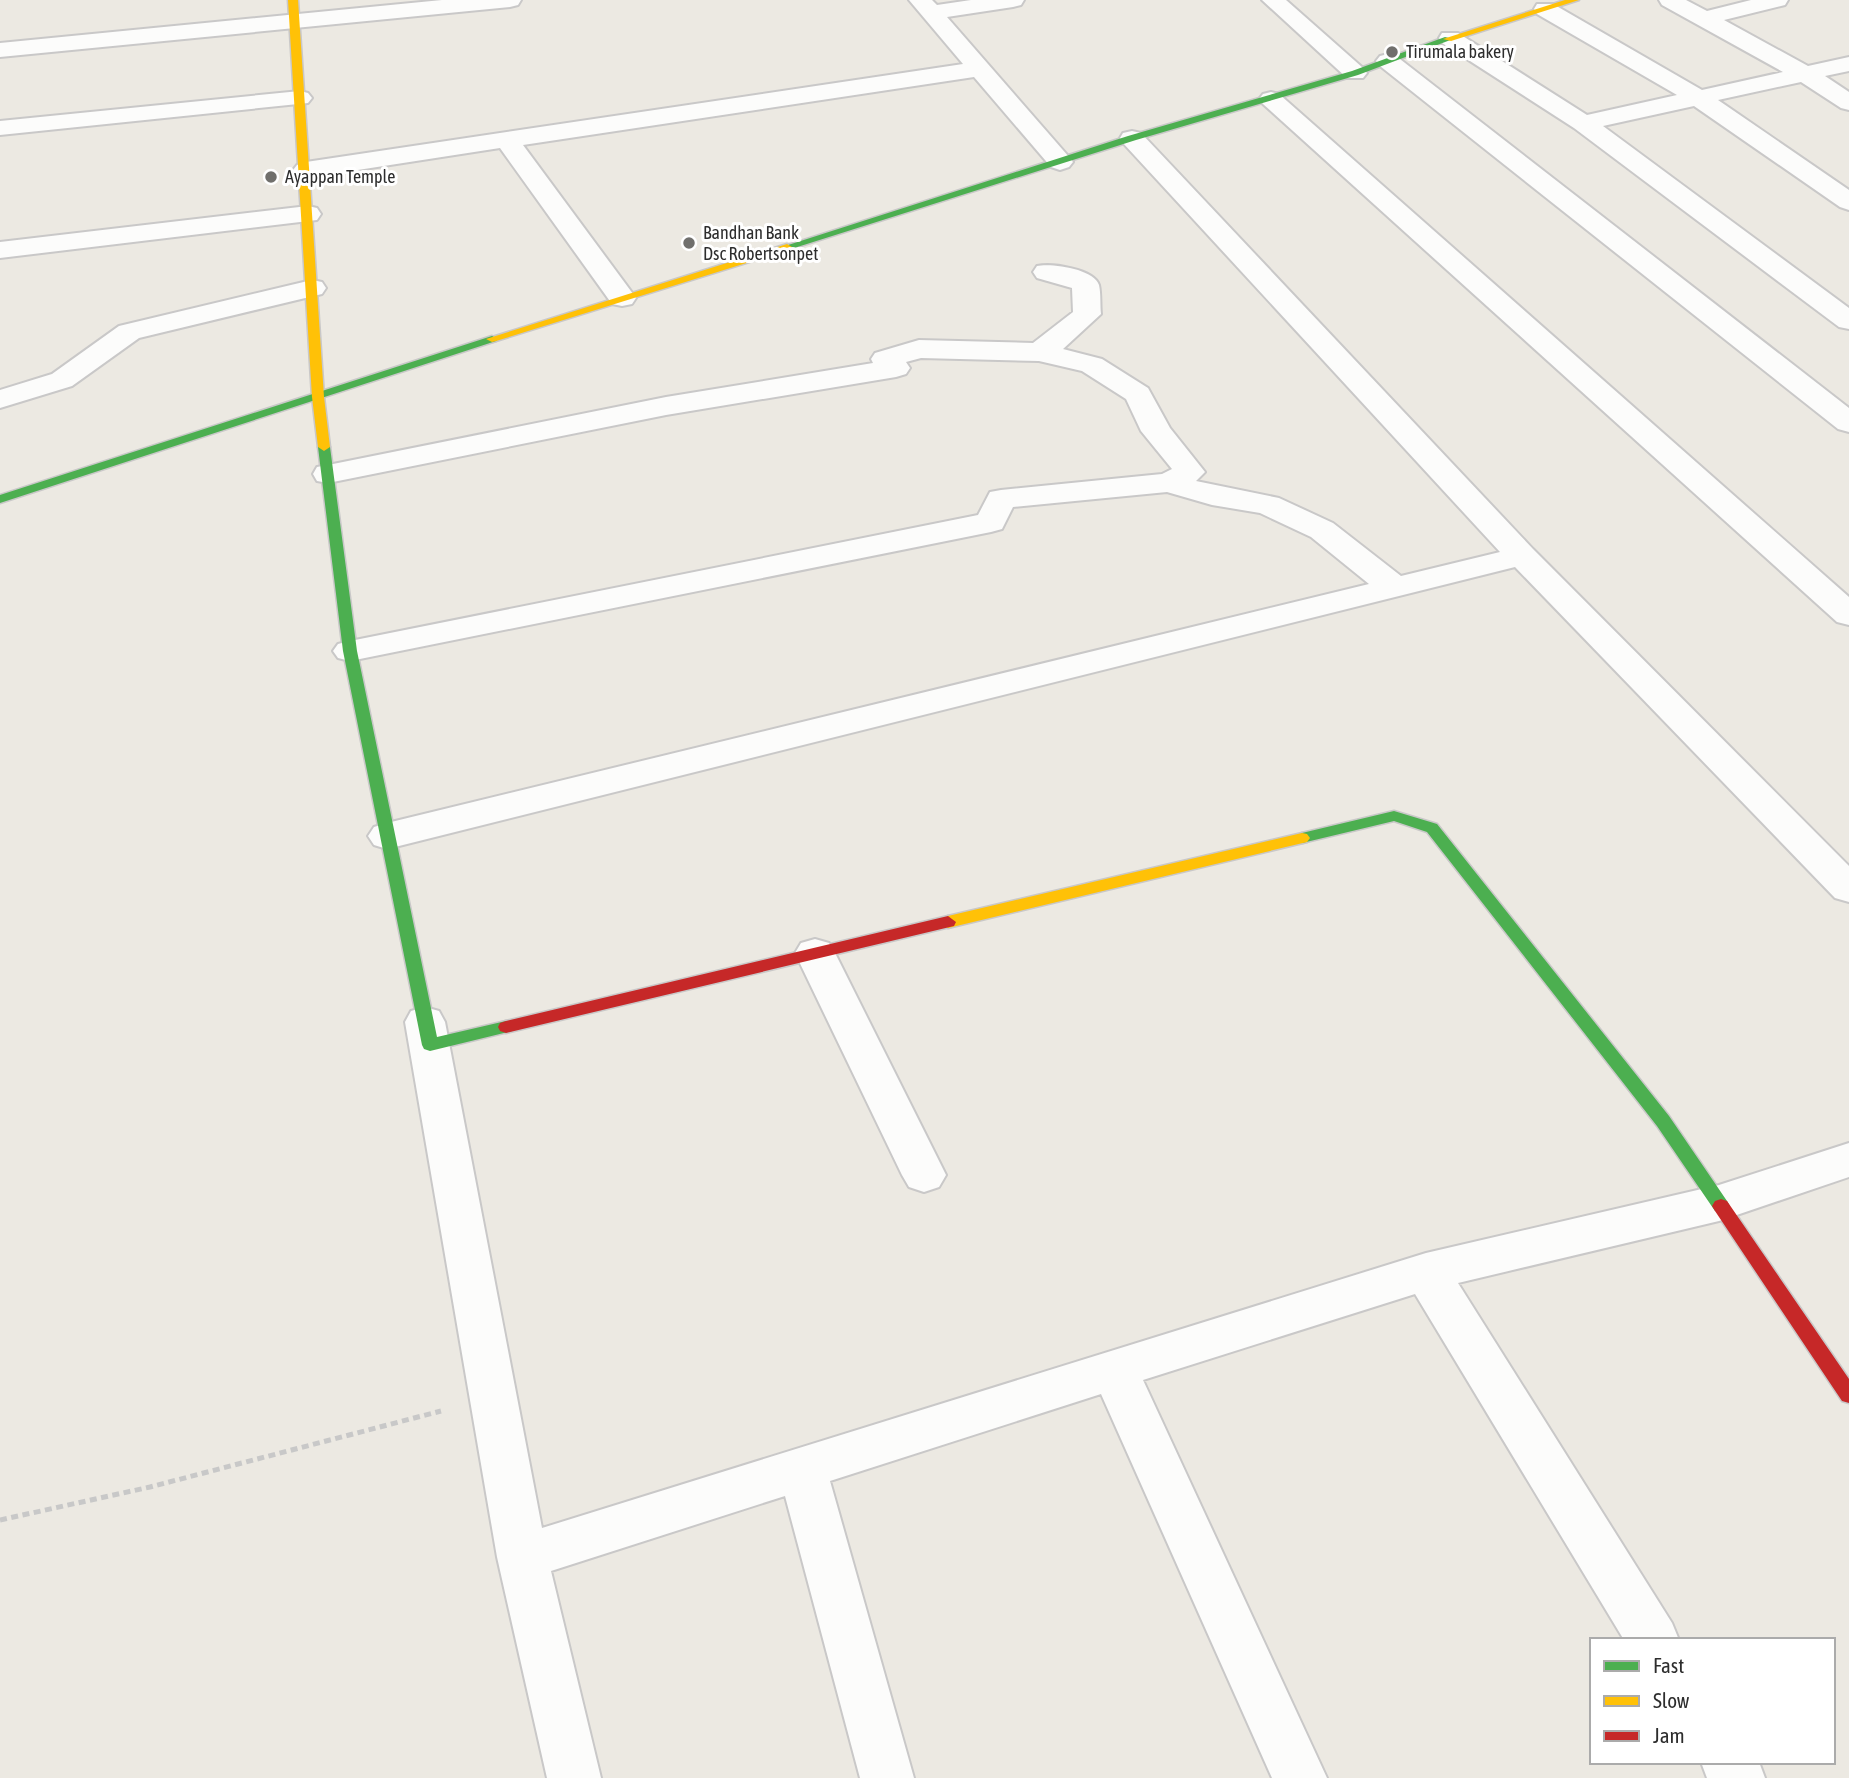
<svg xmlns="http://www.w3.org/2000/svg" width="1849" height="1778" viewBox="0 0 1849 1778" font-family="'Asap Condensed',sans-serif">
	<rect width="100%" height="100%" fill="#ece9e2"/>
	<g fill="none" stroke-linecap="round" stroke-linejoin="round">
		<defs>
			<path id="street" d="M 442,0 L 521,0 L 518,5 L 510,7 L 0,57 L 0,43 Z
				M 909,0 L 932,0 L 937,5 L 971,0 L 1024,0 L 1021,5 L 1013,7 L 947,17 L 1069,157 L 1073,162 L 1069,167 L 1060,170 L 1051,167 L 974,77 L 523,145 L 636,298 L 632,304 L 622,306 L 612,304 L 500,148 L 306,178 L 297,175 L 293,170 L 297,165 L 306,162 L 963,64 Z
				M 1262,0 L 1286,0 L 1363,68 L 1367,73 L 1363,78 L 1347,78 Z
				M 1659,0 L 1686,0 L 1707,11 L 1751,0 L 1788,0 L 1785,5 L 1724,20 L 1808,66 L 1849,57 L 1849,71 L 1825,76 L 1849,92 L 1849,110 L 1841,108 L 1801,82 L 1718,100 L 1849,190 L 1849,210 L 1840,207 L 1694,106 L 1603,126 L 1849,308 L 1849,329 L 1839,327 L 1574,128 L 1442,43 L 1439,38 L 1442,33 L 1458,33 L 1587,115 L 1677,95 L 1537,14 L 1534,9 L 1537,4 L 1553,4 L 1702,90 L 1783,72 L 1662,5 Z
				M 1388,54 L 1396,56 L 1849,408 L 1849,432 L 1838,429 L 1380,66 L 1376,61 L 1380,56 Z
				M 300,91 L 308,93 L 312,98 L 308,103 L 0,135 L 0,121 Z
				M 1271,92 L 1279,94 L 1849,597 L 1849,625 L 1837,622 L 1263,104 L 1259,99 L 1263,94 Z
				M 1132,131 L 1141,133 L 1533,549 L 1849,866 L 1849,902 L 1835,898 L 1515,567 L 387,849 L 374,845 L 368,836 L 374,827 L 387,823 L 1369,584 L 1311,537 L 1260,513 L 1212,505 L 1167,492 L 1013,507 L 1002,529 L 991,532 L 350,661 L 338,658 L 333,651 L 338,644 L 350,641 L 978,515 L 990,492 L 1001,490 L 1162,474 L 1172,469 L 1141,431 L 1126,399 L 1082,371 L 1039,361 L 921,358 L 906,362 L 910,368 L 906,374 L 896,377 L 666,415 L 328,483 L 317,481 L 313,474 L 317,467 L 328,465 L 666,397 L 873,363 L 871,359 L 875,353 L 919,340 L 1033,343 L 1073,312 L 1072,288 L 1037,278 L 1033,272 L 1037,266 C 1052,263 1094,269 1099,285 C 1101,294 1100,305 1101,314 L 1063,349 L 1102,359 L 1148,388 L 1170,428 L 1205,472 L 1196,481 L 1279,498 L 1333,523 L 1401,576 L 1500,552 L 1123,143 L 1120,138 L 1123,133 Z
				M 308,206 L 317,208 L 321,214 L 317,220 L 0,258 L 0,242 Z
				M 312,280 L 322,282 L 326,288 L 322,294 L 139,338 L 72,386 L 0,408 L 0,390 L 52,374 L 119,326 Z
				M 815,939 L 829,943 L 835,953 L 946,1175 L 939,1187 L 924,1192 L 909,1187 L 902,1175 L 795,953 L 801,943 Z
				M 425,1007 L 439,1011 L 445,1022 L 542,1528 L 1426,1253 L 1719,1185 L 1849,1143 L 1849,1177 L 1719,1221 L 1458,1283 L 1672,1623 L 1679,1640 L 1624,1640 L 1415,1294 L 1143,1380 L 1327,1778 L 1272,1778 L 1101,1394 L 830,1481 L 914,1778 L 860,1778 L 785,1496 L 551,1571 L 601,1778 L 547,1778 L 497,1557 L 405,1022 L 411,1011 Z
				M 1701,1762 L 1759,1762 L 1765,1778 L 1707,1778 Z"/>
			<path id="fast" d="M 1445,37 L 1453,39 L 1358,75 L 1136,140 L 791,249 L 782,247 L 1128,136 L 1352,71 Z
				M 492,336 L 498,339 L 496,341 L 0,503 L 0,495 Z
				M 324,443 L 330,447 L 357,651 L 437,1037 L 506,1021 L 512,1023 L 514,1027 L 512,1031 L 430,1051 L 424,1049 L 422,1045 L 343,651 L 318,447 Z
				M 1394,811 L 1437,824 L 1669,1116 L 1727,1201 L 1730,1206 L 1727,1211 L 1721,1213 L 1715,1211 L 1657,1126 L 1427,832 L 1394,821 L 1302,843 L 1294,838 L 1302,833 Z"/>
			<path id="slow" d="M 288,0 L 298,0 L 324,397 L 330,447 L 324,451 L 318,447 L 312,397 Z
				M 1565,0 L 1579,0 L 1451,41 L 1443,39 Z
				M 787,244 L 792,247 L 791,249 L 496,341 L 492,342 L 486,339 Z
				M 1302,833 L 1307,834 L 1310,838 L 1307,842 L 948,928 L 940,922 L 948,916 Z"/>
			<path id="jam" d="M 948,916 L 956,922 L 954,926 L 506,1033 L 500,1031 L 498,1027 L 500,1023 L 506,1021 Z
				M 1721,1199 L 1727,1201 L 1849,1379 L 1849,1403 L 1842,1401 L 1715,1211 L 1712,1206 L 1715,1201 Z"/>
		</defs>
		<!-- street casing -->
		<use href="#street" stroke="#c9c8c8" stroke-width="4"/>
		<!-- fast casing -->
		<use href="#fast" stroke="#c9c8c8" stroke-width="3"/>
		<!-- slow casing -->
		<use href="#slow" stroke="#c9c8c8" stroke-width="3"/>
		<!-- jam casing -->
		<use href="#jam" stroke="#c9c8c8" stroke-width="3"/>
		<!-- path -->
		<path stroke="#c8c8c8" stroke-width="5" stroke-dasharray="7 4.5" stroke-linecap="butt" d="M 0,1520 L 150,1487 L 441,1411"/>
		<!-- street -->
		<use href="#street" fill="#fcfcfb" fill-rule="evenodd"/>
		<!-- fast -->
		<use href="#fast" fill="#4caf50" fill-rule="evenodd"/>
		<!-- slow -->
		<use href="#slow" fill="#ffc107" fill-rule="evenodd"/>
		<!-- jam -->
		<use href="#jam" fill="#c62828" fill-rule="evenodd"/>
	</g>
	<!-- markers -->
	<g fill="#706f6c" stroke="#fff" stroke-width="2.5">
		<circle cx="1392" cy="52" r="7"/>
		<circle cx="271" cy="177" r="7"/>
		<circle cx="689" cy="243" r="7"/>
	</g>
	<g text-anchor="middle" stroke-width="6" stroke-linejoin="round" paint-order="stroke">
		<!-- far-poi labels -->
		<g font-size="18" fill="#2d2d2d" stroke="#fff" text-anchor="start">
			<text x="1406" y="58">Tirumala bakery</text>
			<text x="285" y="183">Ayappan Temple</text>
			<text x="703" y="239">Bandhan Bank<tspan x="703" dy="21">Dsc Robertsonpet</tspan></text>
		</g>
	</g>
	<!-- legend -->
	<rect x="1590" y="1638" width="245" height="126" fill="#ffffff" stroke="#ababab" stroke-width="2"/>
	<rect x="1604" y="1661" width="35" height="10" fill="#4caf50" stroke="#ababab" stroke-width="2"/>
	<text x="1653" y="1673" font-size="21" fill="#2d2d2d">Fast</text>
	<rect x="1604" y="1696" width="35" height="10" fill="#ffc107" stroke="#ababab" stroke-width="2"/>
	<text x="1653" y="1708" font-size="21" fill="#2d2d2d">Slow</text>
	<rect x="1604" y="1731" width="35" height="10" fill="#c62828" stroke="#ababab" stroke-width="2"/>
	<text x="1653" y="1743" font-size="21" fill="#2d2d2d">Jam</text>
</svg>
